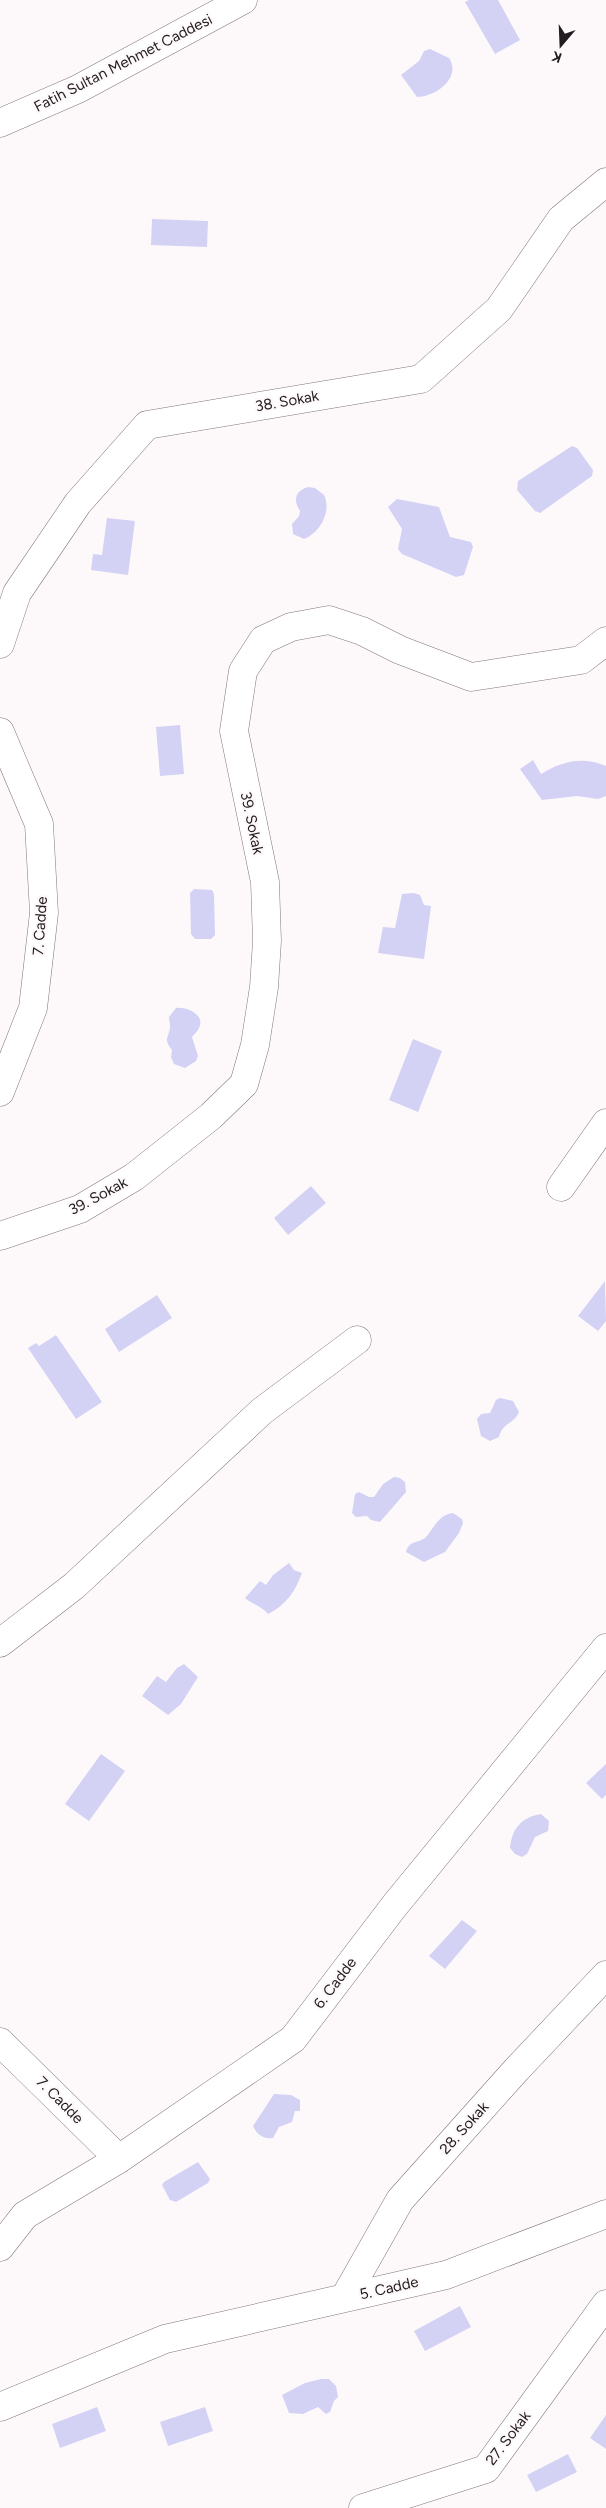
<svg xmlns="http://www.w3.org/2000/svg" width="606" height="2508" viewBox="0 0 606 2508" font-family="Figtree,sans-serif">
	<rect width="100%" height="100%" fill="#fdf9fb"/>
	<!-- water -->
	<path fill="#d3d2f5" d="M 469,0 L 498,0 L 520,40 L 495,54 L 465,2 Z
		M 430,49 L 449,58 C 462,78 435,97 417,97 L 401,75 L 419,61 L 424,51 Z
		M 152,219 L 208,221 L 207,247 L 151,245 Z
		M 572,446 L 577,448 L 593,470 L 592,476 L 540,513 L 535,511 L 517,490 L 518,481 Z
		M 308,487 L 315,488 L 324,495 C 332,511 320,533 304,539 L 293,534 L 292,524 L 299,516 L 300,511 C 293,500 295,491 308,487 Z
		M 397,499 L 439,507 L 450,537 L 471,542 L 473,547 L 464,575 L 456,577 L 402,554 L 398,549 L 402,529 L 388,507 Z
		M 107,518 L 135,521 L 128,575 L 91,570 L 93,554 L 102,555 Z
		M 180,725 L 184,774 L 160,776 L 156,727 Z
		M 533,760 L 541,774 C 562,761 583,756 606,766 L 606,796 L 598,799 L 577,796 L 542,800 L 520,769 Z
		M 194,889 L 212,890 L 214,894 L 215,935 L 211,939 L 195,939 L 191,934 L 190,893 Z
		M 414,893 L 420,895 L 424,905 L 431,906 L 424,959 L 378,953 L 383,927 L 395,928 L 402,894 Z
		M 176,1008 C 185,1006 206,1014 199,1028 C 198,1031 194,1034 192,1037 L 198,1056 L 196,1061 L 185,1068 L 174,1064 L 171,1057 L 172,1050 C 162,1038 170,1037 170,1026 C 170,1023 169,1020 169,1017 Z
		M 413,1039 L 442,1051 L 418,1112 L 389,1100 Z
		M 311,1186 L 326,1203 L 288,1235 L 274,1218 Z
		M 605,1281 L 606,1321 L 598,1331 L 578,1316 Z
		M 157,1295 L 172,1318 L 119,1352 L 105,1329 Z
		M 56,1335 L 102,1402 L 76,1419 L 28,1348 L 36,1343 L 39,1346 Z
		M 500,1398 L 513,1401 L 519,1412 C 514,1424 502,1423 499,1437 L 490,1441 L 481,1436 L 477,1419 L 481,1414 L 490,1413 L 496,1400 Z
		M 394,1477 L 400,1478 L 405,1482 L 406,1492 L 380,1522 L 371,1520 L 367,1516 L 356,1517 L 352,1513 L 355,1494 L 359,1492 L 369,1497 L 374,1497 L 383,1484 Z
		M 453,1513 L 462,1519 L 463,1523 L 459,1533 L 445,1552 L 424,1562 L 406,1552 C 409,1539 420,1544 427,1536 C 434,1527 440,1514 453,1513 Z
		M 289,1563 L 294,1570 L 302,1573 C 295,1592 286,1605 268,1614 C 261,1606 254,1605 245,1598 L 260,1581 L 266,1585 L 273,1575 Z
		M 184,1664 L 198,1677 L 181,1704 L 168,1715 L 142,1696 L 157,1676 L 166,1682 L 177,1668 Z
		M 101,1754 L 125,1771 L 89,1821 L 65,1804 Z
		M 606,1764 L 606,1795 L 602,1799 L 586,1783 Z
		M 541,1814 L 549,1821 L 548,1831 L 535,1837 L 527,1854 L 522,1857 L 515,1854 L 510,1848 C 512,1828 522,1817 541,1814 Z
		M 462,1920 L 477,1931 L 445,1969 L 429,1956 Z
		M 274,2094 L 291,2095 L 300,2100 L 300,2111 L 295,2111 L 292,2122 L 279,2127 L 273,2138 C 263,2139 257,2135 253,2126 Z
		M 198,2162 L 210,2179 L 208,2183 L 176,2202 L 170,2200 L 162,2185 L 164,2182 Z
		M 460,2306 L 471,2327 L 425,2351 L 414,2331 Z
		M 321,2379 L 329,2379 L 336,2386 L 338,2397 L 334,2401 L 330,2412 L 326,2414 L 318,2407 L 303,2414 L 289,2413 L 282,2395 L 305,2383 Z
		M 97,2407 L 106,2431 L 60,2448 L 52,2424 Z
		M 205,2407 L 213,2431 L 168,2446 L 160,2422 Z
		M 606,2415 L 606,2449 L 590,2438 Z
		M 568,2454 L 577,2472 L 536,2492 L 527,2475 Z"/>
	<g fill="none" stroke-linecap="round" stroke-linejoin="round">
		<defs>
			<path id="minor" d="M 0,644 L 17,593 L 78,503 L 147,425 L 421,379 L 499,309 L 561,219 L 606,182
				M 0,732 L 39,824 L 44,913 L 33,1008 L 0,1092
				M 561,1187 L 606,1123
				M 0,1236 L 80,1209 L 134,1177 L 211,1116 L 244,1084 L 255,1045 L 264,987 L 267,941 L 265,882 L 234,731 L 243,671 L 263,640 L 291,627 L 329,620 L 362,631 L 400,650 L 471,677 L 581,660 L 606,641
				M 0,1643 L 74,1586 L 262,1411 L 357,1340
				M 0,2042 L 119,2159
				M 0,2247 L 25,2215 L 119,2159 L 293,2039 L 395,1905 L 606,1648
				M 345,2297 L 400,2200 L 517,2069 L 606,1975
				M 0,2407 L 165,2339 L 446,2275 L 606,2214
				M 363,2508 L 486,2469 L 606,2304"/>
			<path id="secondary" d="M 0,123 L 78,89 L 243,0"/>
		</defs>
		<!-- minor casing -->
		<use href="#minor" stroke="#84757c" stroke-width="29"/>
		<!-- secondary casing -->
		<use href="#secondary" stroke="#84757c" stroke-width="29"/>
		<!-- minor -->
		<use href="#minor" stroke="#fff" stroke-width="28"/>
		<!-- secondary -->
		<use href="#secondary" stroke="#fff" stroke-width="28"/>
	</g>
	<g text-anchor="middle" stroke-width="4.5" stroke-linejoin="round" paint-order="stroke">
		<!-- street labels -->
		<g font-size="15" fill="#221b1f" stroke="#fdf9fb">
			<text transform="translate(123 63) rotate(-27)" y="5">Fatih Sultan Mehmet Caddesi</text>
			<text transform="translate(287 401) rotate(-10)" y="5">38. Sokak</text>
			<text transform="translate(252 823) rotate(78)" y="5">39. Sokak</text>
			<text transform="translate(40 926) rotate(-86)" y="5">7. Cadde</text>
			<text transform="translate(98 1196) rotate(-28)" y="5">39. Sokak</text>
			<text transform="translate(335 1983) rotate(-53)" y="5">6. Cadde</text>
			<text transform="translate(60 2100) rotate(45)" y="5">7. Cadde</text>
			<text transform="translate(464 2128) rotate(-48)" y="5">28. Sokak</text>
			<text transform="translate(389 2288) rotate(-13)" y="5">5. Cadde</text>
			<text transform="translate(508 2438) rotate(-53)" y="5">27. Sokak</text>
		</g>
	</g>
	<!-- north arrow -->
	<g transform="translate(561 45) rotate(199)" stroke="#fdf9fb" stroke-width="4" paint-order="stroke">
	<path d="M0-4L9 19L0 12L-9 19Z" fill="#221b1f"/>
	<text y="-8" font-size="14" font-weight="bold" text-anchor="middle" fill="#221b1f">K</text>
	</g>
</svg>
